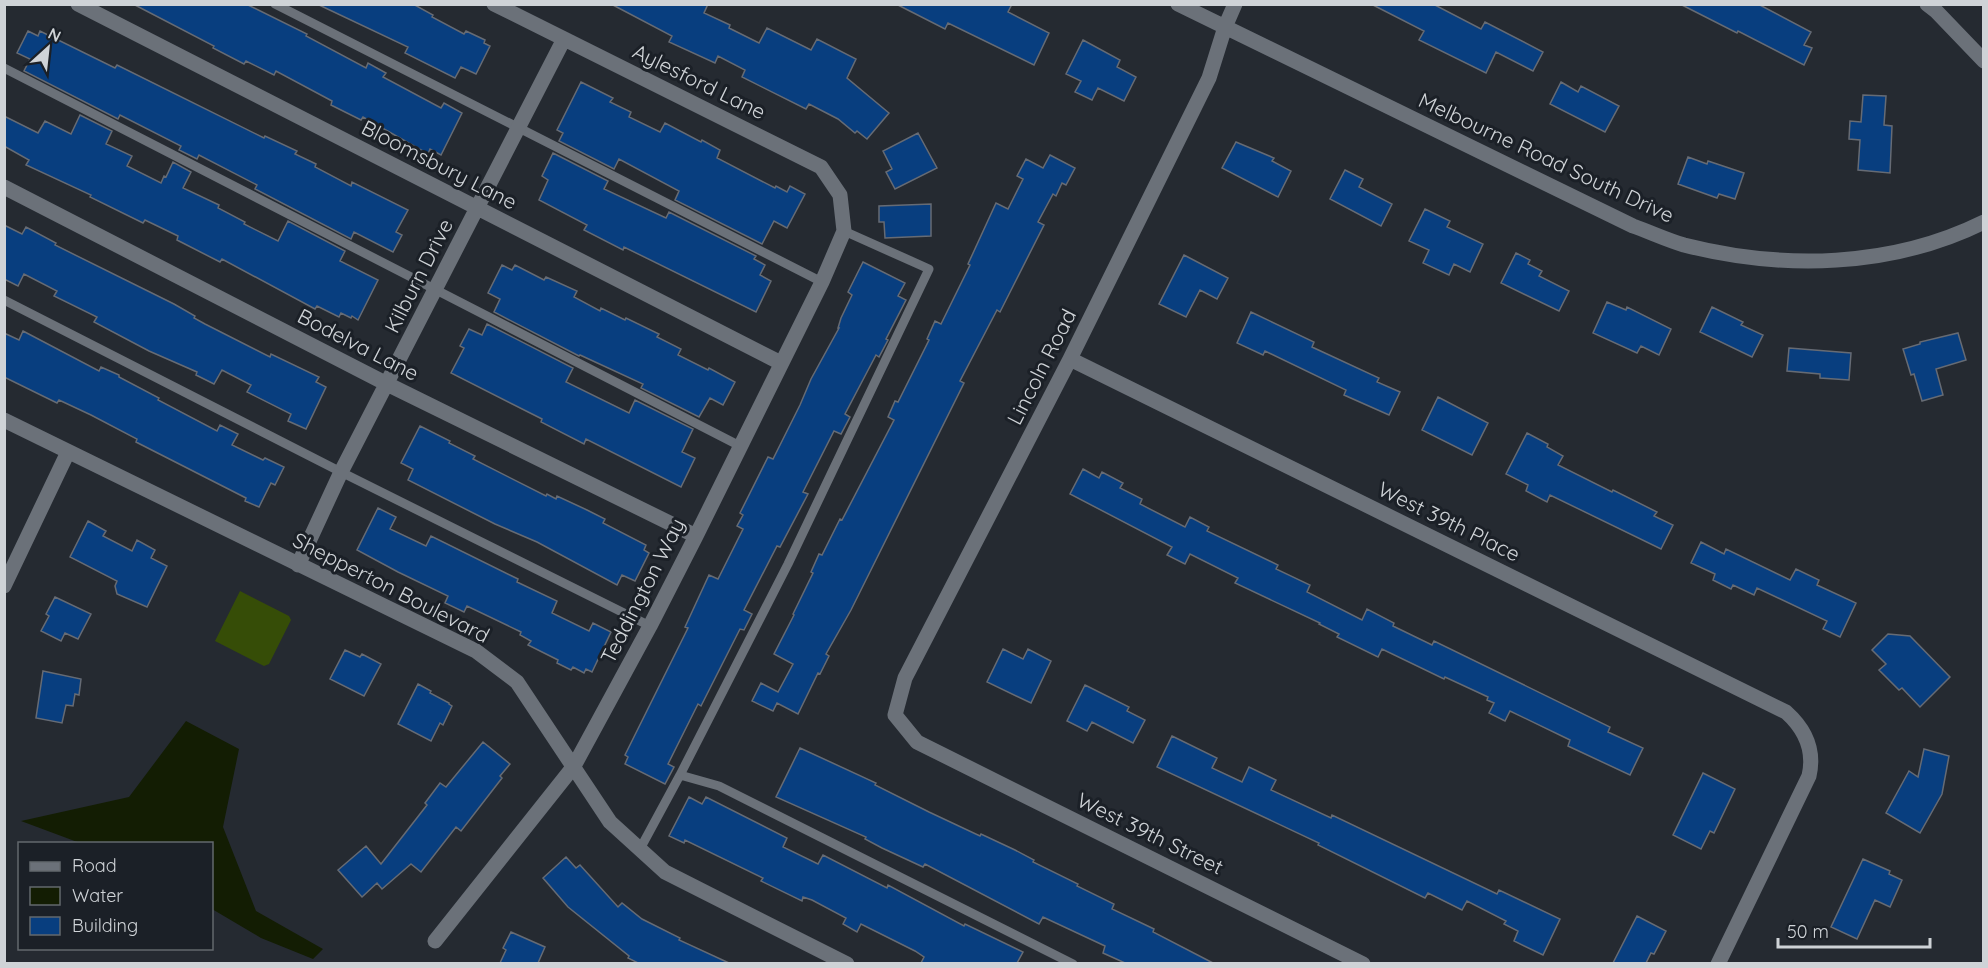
<svg xmlns="http://www.w3.org/2000/svg" width="1988" height="968" viewBox="0 0 1988 968" font-family="Quicksand,sans-serif">
	<rect width="100%" height="100%" fill="#252a31"/>
	<!-- green -->
	<path fill="#364d07" d="M 240,591 L 289,616 L 291,620 L 269,664 L 264,666 L 215,641 Z"/>
	<!-- water -->
	<path fill="#131d03" d="M 186,721 L 239,749 L 223,827 L 256,911 L 323,949 L 313,959 L 261,938 L 212,909 L 212,844 L 80,843 L 21,821 L 129,797 Z"/>
	<!-- building -->
	<path fill="#083e7f" stroke="#666b74" stroke-width="1.5" d="M 133,4 L 246,4 L 307,34 L 306,36 L 366,68 L 368,63 L 386,73 L 383,77 L 441,108 L 444,103 L 462,113 L 441,155 L 430,149 L 428,154 L 363,117 L 361,120 L 331,105 L 332,101 L 276,71 L 274,75 L 246,61 L 244,64 L 213,48 L 214,46 Z
		M 317,4 L 413,4 L 433,15 L 432,17 L 464,34 L 466,31 L 485,40 L 484,43 L 490,46 L 476,74 L 461,67 L 455,78 L 405,53 L 408,47 Z
		M 611,4 L 708,4 L 704,13 L 730,25 L 729,28 L 759,43 L 767,28 L 811,50 L 817,39 L 856,59 L 847,78 L 889,113 L 867,139 L 857,131 L 855,133 L 838,119 L 809,104 L 806,109 L 742,77 L 745,70 L 718,56 L 715,63 L 669,42 L 672,36 Z
		M 896,4 L 1012,4 L 1008,12 L 1049,33 L 1034,65 L 948,23 L 945,29 Z
		M 1371,4 L 1433,4 L 1481,29 L 1485,22 L 1543,52 L 1533,71 L 1496,52 L 1486,73 L 1419,40 L 1424,31 Z
		M 1680,4 L 1758,4 L 1811,32 L 1804,45 L 1812,48 L 1804,65 L 1738,31 L 1737,33 Z
		M 28,31 L 38,36 L 40,31 L 115,68 L 117,65 L 264,138 L 265,136 L 297,151 L 295,154 L 316,164 L 315,167 L 351,186 L 352,182 L 408,210 L 396,232 L 402,235 L 393,252 L 354,232 L 351,239 L 255,189 L 257,185 L 199,155 L 197,159 L 179,150 L 181,146 L 120,115 L 118,119 L 24,71 L 30,59 L 17,53 Z
		M 1083,40 L 1120,60 L 1117,67 L 1136,77 L 1124,101 L 1098,88 L 1092,100 L 1075,92 L 1081,81 L 1066,74 Z
		M 581,82 L 613,98 L 610,102 L 631,112 L 629,117 L 660,132 L 665,123 L 701,142 L 702,140 L 720,150 L 717,158 L 775,188 L 776,186 L 787,192 L 790,186 L 805,194 L 787,228 L 774,221 L 762,244 L 675,200 L 679,191 L 619,159 L 614,169 L 559,141 L 563,133 L 557,130 Z
		M 1561,82 L 1578,92 L 1581,86 L 1619,106 L 1605,132 L 1550,104 Z
		M 1863,95 L 1886,96 L 1884,125 L 1892,126 L 1890,173 L 1858,170 L 1860,140 L 1849,139 L 1850,121 L 1861,122 Z
		M 80,115 L 112,131 L 106,144 L 132,156 L 127,166 L 161,183 L 164,176 L 166,177 L 173,162 L 191,172 L 183,188 L 219,205 L 218,208 L 245,222 L 244,224 L 278,241 L 288,221 L 345,251 L 340,261 L 378,280 L 358,320 L 352,316 L 351,318 L 341,313 L 339,317 L 317,306 L 315,309 L 222,259 L 220,262 L 177,240 L 178,236 L 145,220 L 143,223 L 90,197 L 91,195 L 26,165 L 29,160 L 4,146 L 4,116 L 38,133 L 45,121 L 71,134 Z
		M 918,133 L 937,168 L 895,189 L 886,172 L 892,169 L 883,151 Z
		M 1236,142 L 1274,158 L 1272,161 L 1291,171 L 1278,197 L 1222,168 Z
		M 553,153 L 608,181 L 604,189 L 666,218 L 669,212 L 756,256 L 754,259 L 765,265 L 760,275 L 771,281 L 756,312 L 624,247 L 623,250 L 584,230 L 587,225 L 539,200 L 548,180 L 542,176 Z
		M 1050,155 L 1075,168 L 1066,185 L 1062,183 L 1056,196 L 1053,194 L 1038,222 L 1044,225 L 1000,312 L 997,310 L 960,381 L 964,383 L 851,610 L 826,654 L 829,656 L 820,674 L 818,673 L 798,714 L 777,703 L 773,711 L 752,701 L 761,683 L 778,692 L 793,664 L 774,654 L 794,615 L 793,614 L 813,573 L 811,572 L 819,554 L 822,555 L 840,519 L 842,520 L 894,420 L 888,417 L 895,401 L 898,402 L 929,340 L 927,339 L 935,321 L 941,324 L 970,265 L 968,264 L 996,203 L 1008,209 L 1023,179 L 1017,176 L 1026,159 L 1043,168 Z
		M 1688,157 L 1707,164 L 1708,161 L 1744,173 L 1735,199 L 1719,194 L 1717,198 L 1678,184 Z
		M 1345,170 L 1363,179 L 1359,187 L 1392,204 L 1381,226 L 1330,199 Z
		M 931,204 L 931,236 L 885,238 L 884,222 L 879,222 L 879,206 Z
		M 1425,209 L 1450,221 L 1447,227 L 1483,244 L 1470,272 L 1454,264 L 1449,275 L 1423,263 L 1429,250 L 1409,241 Z
		M 4,225 L 22,234 L 26,227 L 56,243 L 55,245 L 174,304 L 195,316 L 194,318 L 205,324 L 270,357 L 271,354 L 319,377 L 316,382 L 326,387 L 306,429 L 288,421 L 291,414 L 247,392 L 251,385 L 222,370 L 214,384 L 196,375 L 197,372 L 149,351 L 94,322 L 97,317 L 54,296 L 57,291 L 24,274 L 18,286 L 4,279 Z
		M 1516,253 L 1530,260 L 1528,264 L 1542,271 L 1539,276 L 1569,291 L 1559,311 L 1501,283 Z
		M 1184,255 L 1228,278 L 1217,299 L 1200,290 L 1186,317 L 1159,304 Z
		M 863,262 L 905,283 L 898,296 L 906,300 L 886,339 L 888,340 L 879,357 L 876,355 L 845,414 L 850,417 L 841,434 L 834,431 L 803,492 L 808,494 L 780,547 L 777,546 L 744,610 L 752,614 L 744,630 L 740,629 L 701,706 L 698,704 L 668,764 L 674,767 L 665,784 L 625,764 L 628,757 L 625,755 L 688,628 L 685,627 L 709,575 L 718,579 L 743,529 L 737,526 L 743,515 L 740,513 L 768,457 L 773,459 L 800,405 L 811,379 L 839,328 L 838,328 L 841,318 L 852,295 L 848,292 Z
		M 502,265 L 512,270 L 515,265 L 544,280 L 546,277 L 577,291 L 574,297 L 600,311 L 601,308 L 625,320 L 626,318 L 659,334 L 657,337 L 681,349 L 678,355 L 708,370 L 709,368 L 735,382 L 723,405 L 710,398 L 699,417 L 641,388 L 643,384 L 580,355 L 579,356 L 494,312 L 500,299 L 488,293 Z
		M 1607,302 L 1626,310 L 1627,307 L 1671,329 L 1659,355 L 1641,346 L 1637,353 L 1593,333 Z
		M 1712,307 L 1743,322 L 1741,325 L 1763,335 L 1752,357 L 1700,332 Z
		M 1251,312 L 1314,342 L 1312,347 L 1379,378 L 1377,382 L 1400,392 L 1389,415 L 1344,395 L 1346,390 L 1265,351 L 1263,355 L 1237,343 Z
		M 487,324 L 573,368 L 566,382 L 629,413 L 635,400 L 693,429 L 682,452 L 695,458 L 681,487 L 586,439 L 584,444 L 541,422 L 542,419 L 451,373 L 464,348 L 460,346 L 469,329 L 482,335 Z
		M 23,331 L 99,371 L 101,367 L 119,375 L 119,377 L 159,398 L 158,400 L 217,431 L 220,425 L 238,434 L 232,445 L 263,460 L 265,458 L 284,467 L 275,485 L 271,483 L 259,507 L 245,501 L 246,498 L 136,442 L 137,439 L 91,415 L 59,400 L 57,403 L 4,377 L 4,333 L 19,340 Z
		M 1958,333 L 1966,360 L 1936,369 L 1943,395 L 1922,401 L 1914,374 L 1911,375 L 1903,349 L 1920,344 L 1920,342 Z
		M 1789,348 L 1851,353 L 1849,380 L 1820,378 L 1820,374 L 1787,371 Z
		M 1438,397 L 1488,423 L 1472,455 L 1422,430 Z
		M 420,426 L 450,441 L 449,443 L 475,456 L 473,459 L 546,496 L 547,494 L 556,499 L 557,496 L 587,510 L 605,519 L 603,523 L 646,545 L 644,550 L 649,553 L 635,581 L 622,575 L 617,585 L 537,542 L 495,524 L 408,480 L 413,469 L 401,463 Z
		M 1527,433 L 1548,444 L 1547,447 L 1563,456 L 1558,465 L 1612,492 L 1613,490 L 1657,512 L 1654,516 L 1673,525 L 1661,549 L 1550,495 L 1547,502 L 1526,491 L 1528,485 L 1506,474 Z
		M 1083,469 L 1099,478 L 1102,472 L 1123,483 L 1120,488 L 1142,499 L 1140,504 L 1185,527 L 1190,517 L 1209,527 L 1207,531 L 1278,565 L 1276,569 L 1310,585 L 1307,592 L 1362,620 L 1367,609 L 1394,623 L 1393,626 L 1432,645 L 1434,641 L 1610,727 L 1608,732 L 1643,748 L 1630,775 L 1568,746 L 1570,740 L 1510,711 L 1505,721 L 1489,713 L 1494,703 L 1487,700 L 1488,697 L 1445,677 L 1444,679 L 1382,649 L 1378,657 L 1337,637 L 1339,634 L 1319,624 L 1320,623 L 1235,583 L 1238,578 L 1190,554 L 1185,564 L 1167,555 L 1172,547 L 1070,494 Z
		M 378,508 L 396,517 L 390,529 L 426,546 L 431,536 L 518,579 L 517,582 L 557,601 L 552,613 L 589,631 L 593,623 L 611,632 L 592,672 L 586,669 L 584,673 L 573,667 L 571,670 L 557,663 L 558,660 L 528,645 L 531,641 L 520,635 L 521,632 L 467,606 L 464,612 L 445,603 L 448,596 L 398,572 L 357,550 Z
		M 88,521 L 106,531 L 103,536 L 132,551 L 137,540 L 155,550 L 151,558 L 167,566 L 147,607 L 117,594 L 115,586 L 117,581 L 70,557 Z
		M 1701,542 L 1724,554 L 1726,549 L 1790,580 L 1796,569 L 1819,580 L 1817,585 L 1856,603 L 1840,637 L 1823,629 L 1827,621 L 1757,588 L 1754,595 L 1733,585 L 1731,589 L 1713,580 L 1715,574 L 1691,563 Z
		M 55,597 L 91,614 L 78,639 L 65,633 L 61,641 L 41,631 L 49,616 L 46,614 Z
		M 1888,634 L 1910,636 L 1950,677 L 1920,707 L 1902,688 L 1899,690 L 1879,670 L 1886,664 L 1872,650 Z
		M 1003,649 L 1023,659 L 1028,649 L 1051,661 L 1031,703 L 987,682 Z
		M 345,650 L 360,657 L 362,654 L 381,664 L 364,696 L 330,679 Z
		M 43,671 L 81,679 L 79,695 L 75,694 L 73,706 L 66,705 L 62,723 L 36,718 Z
		M 418,684 L 431,691 L 430,693 L 449,703 L 449,704 L 452,706 L 443,725 L 440,723 L 431,741 L 398,724 Z
		M 1085,685 L 1129,707 L 1127,711 L 1145,720 L 1133,743 L 1092,722 L 1087,731 L 1067,721 Z
		M 1172,736 L 1217,758 L 1212,768 L 1242,782 L 1249,767 L 1276,780 L 1271,790 L 1331,818 L 1332,815 L 1497,894 L 1499,890 L 1560,919 L 1543,955 L 1514,941 L 1518,931 L 1504,924 L 1506,921 L 1467,901 L 1462,910 L 1428,893 L 1425,898 L 1318,845 L 1319,843 L 1157,767 Z
		M 483,742 L 510,764 L 500,776 L 502,778 L 461,831 L 456,827 L 421,872 L 411,864 L 382,889 L 377,883 L 362,897 L 338,870 L 366,846 L 381,864 L 427,805 L 425,803 L 440,783 L 446,787 Z
		M 800,748 L 876,783 L 875,785 L 929,812 L 980,836 L 981,834 L 1015,850 L 1034,860 L 1033,862 L 1078,884 L 1077,886 L 1114,904 L 1112,909 L 1154,929 L 1153,932 L 1213,963 L 1125,963 L 1103,953 L 1105,946 L 1043,917 L 1039,924 L 925,864 L 923,867 L 882,848 L 865,839 L 866,837 L 776,797 Z
		M 1924,749 L 1949,756 L 1942,794 L 1920,833 L 1886,813 L 1909,771 L 1918,777 Z
		M 1703,773 L 1735,789 L 1714,833 L 1710,831 L 1701,849 L 1673,835 Z
		M 689,797 L 702,804 L 706,797 L 787,838 L 783,847 L 818,864 L 823,855 L 887,888 L 888,885 L 964,926 L 965,924 L 1023,952 L 1017,963 L 921,963 L 924,957 L 915,951 L 861,924 L 857,932 L 843,924 L 846,918 L 812,900 L 803,897 L 802,901 L 761,881 L 763,878 L 685,840 L 684,843 L 669,836 Z
		M 566,857 L 576,868 L 580,865 L 618,907 L 622,903 L 642,919 L 680,938 L 679,940 L 729,963 L 638,963 L 628,958 L 629,956 L 568,907 L 543,878 Z
		M 1863,859 L 1890,871 L 1889,874 L 1902,880 L 1890,907 L 1875,900 L 1857,939 L 1831,927 Z
		M 1637,916 L 1666,931 L 1654,954 L 1651,953 L 1646,963 L 1613,963 Z
		M 511,932 L 545,947 L 538,963 L 500,963 L 506,950 L 503,948 Z"/>
	<g fill="none" stroke-linecap="round" stroke-linejoin="round">
		<!-- service -->
		<path stroke="#6b7179" stroke-width="9" d="M 275,4 L 822,282
			M 4,68 L 740,446
			M 4,300 L 341,472 L 650,626
			M 680,775 L 788,564 L 929,269 L 844,231
			M 640,849 L 680,775 L 719,786 L 1073,964"/>
		<!-- minor -->
		<path stroke="#6b7179" stroke-width="15" d="M 78,4 L 781,363
			M 1178,4 L 1633,226 C 1650,232 1667,240 1684,245 C 1783,270 1891,268 1984,222
			M 1235,4 L 1225,27 L 1209,78 L 1070,359 L 905,678 L 895,715 L 917,742 L 1363,964
			M 1927,4 L 1936,11 L 1984,61
			M 4,187 L 387,384 L 696,536
			M 1070,359 L 1786,712 C 1805,729 1815,750 1809,776 L 1718,964
			M 4,420 L 476,651 L 517,682 L 610,822 L 665,872 L 847,964
			M 298,565 L 341,472 L 564,39
			M 4,586 L 68,452
			M 435,941 L 574,766 L 650,626 L 696,536 L 822,282 L 844,231 L 840,195 L 821,167 L 494,4"/>
	</g>
	<g text-anchor="middle" stroke-width="6" stroke-linejoin="round" paint-order="stroke">
		<!-- street labels -->
		<g font-size="21" fill="#cfd3d7" stroke="#1b2027">
			<text transform="translate(699 82) rotate(26)" y="7">Aylesford Lane</text>
			<text transform="translate(1546 158) rotate(25)" y="7">Melbourne Road South Drive</text>
			<text transform="translate(439 165) rotate(27)" y="7">Bloomsbury Lane</text>
			<text transform="translate(419 276) rotate(-63)" y="7">Kilburn Drive</text>
			<text transform="translate(358 345) rotate(27)" y="7">Bodelva Lane</text>
			<text transform="translate(1042 367) rotate(-63)" y="7">Lincoln Road</text>
			<text transform="translate(1449 522) rotate(26)" y="7">West 39th Place</text>
			<text transform="translate(391 588) rotate(27)" y="7">Shepperton Boulevard</text>
			<text transform="translate(643 591) rotate(-63)" y="7">Teddington Way</text>
			<text transform="translate(1150 834) rotate(26)" y="7">West 39th Street</text>
		</g>
	</g>
	<!-- border -->
	<rect width="1988" height="968" fill="none" stroke="#cfd3d7" stroke-width="12"/>
	<!-- legend -->
	<rect x="18" y="842" width="195" height="108" fill="#1b2027" stroke="#63686d" stroke-width="1.5"/>
	<rect x="30" y="862" width="30" height="9" fill="#6b7179" stroke="#63686d" stroke-width="1.5"/>
	<text x="72" y="872" font-size="18" fill="#cfd3d7">Road</text>
	<rect x="30" y="887" width="30" height="18" fill="#131d03" stroke="#63686d" stroke-width="1.5"/>
	<text x="72" y="902" font-size="18" fill="#cfd3d7">Water</text>
	<rect x="30" y="917" width="30" height="18" fill="#083e7f" stroke="#63686d" stroke-width="1.5"/>
	<text x="72" y="932" font-size="18" fill="#cfd3d7">Building</text>
	<!-- north arrow -->
	<g transform="translate(48 48) rotate(27)" stroke="#1b2027" stroke-width="4.5" paint-order="stroke">
	<path d="M0-4.5L10 22L0 15L-10 22Z" fill="#cfd3d7"/>
	<text y="-9" font-size="16" font-weight="bold" text-anchor="middle" fill="#cfd3d7">N</text>
	</g>
	<!-- scale -->
	<path d="M1778 938v9h152v-9" fill="none" stroke="#cfd3d7" stroke-width="3"/>
	<text x="1787" y="938" font-size="18" fill="#cfd3d7" stroke="#1b2027" stroke-width="4.5" paint-order="stroke">50 m</text>
</svg>
